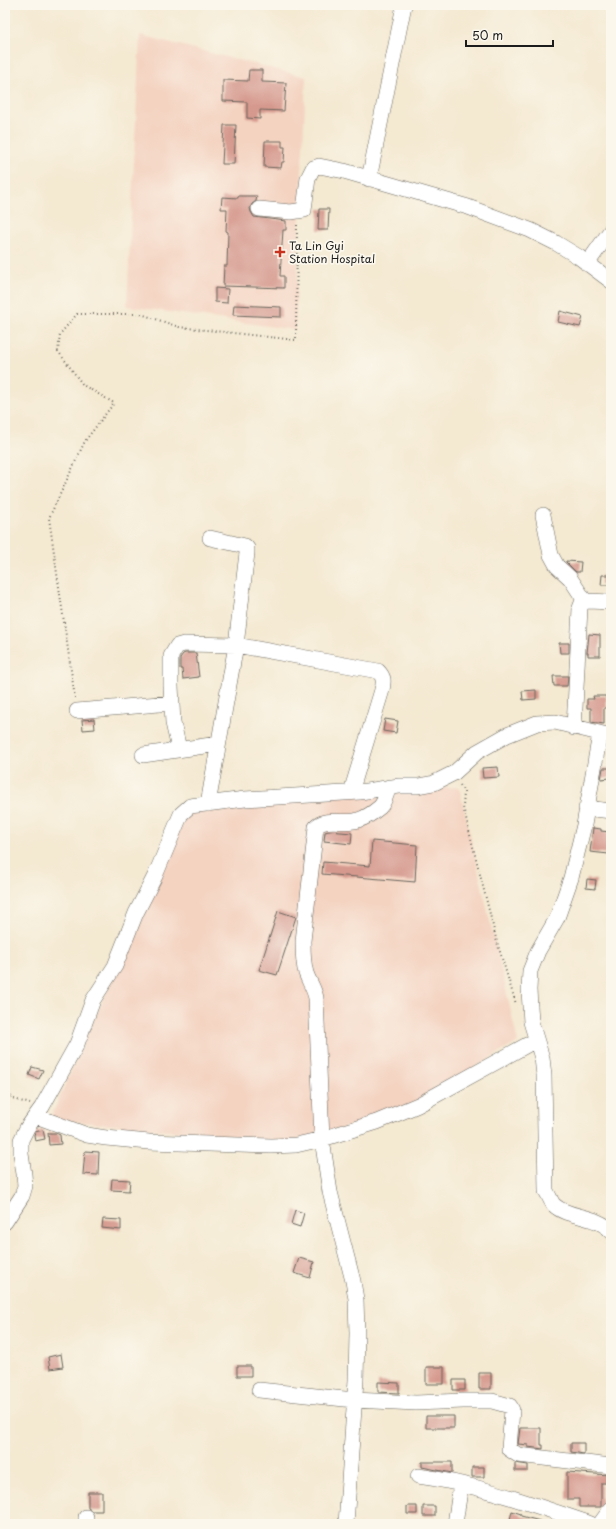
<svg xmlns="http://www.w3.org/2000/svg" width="616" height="1529" viewBox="0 0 616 1529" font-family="'Playpen Sans',sans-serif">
	<rect width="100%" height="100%" fill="#fbf7ec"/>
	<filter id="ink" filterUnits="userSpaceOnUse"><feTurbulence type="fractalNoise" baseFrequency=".025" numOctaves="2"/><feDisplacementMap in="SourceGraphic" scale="8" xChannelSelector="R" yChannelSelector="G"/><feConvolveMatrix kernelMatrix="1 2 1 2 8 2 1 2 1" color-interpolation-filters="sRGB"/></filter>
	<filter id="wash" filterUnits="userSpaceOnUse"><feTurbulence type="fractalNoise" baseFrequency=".012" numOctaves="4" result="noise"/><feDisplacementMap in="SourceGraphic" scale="16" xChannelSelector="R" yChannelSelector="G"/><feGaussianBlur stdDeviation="0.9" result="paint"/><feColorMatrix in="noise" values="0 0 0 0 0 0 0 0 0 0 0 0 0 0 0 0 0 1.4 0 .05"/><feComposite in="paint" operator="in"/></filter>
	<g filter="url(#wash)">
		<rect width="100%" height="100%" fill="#f4e9d1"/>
		<!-- built -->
		<path fill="#f4d3c1" d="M 140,35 L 306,77 L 295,330 L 127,306 Z
			M 459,787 L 518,1042 L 399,1112 L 291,1143 L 50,1119 L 186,813 L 357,794 Z"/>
		<g id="blocks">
			<!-- building -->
			<path fill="#d6998e" d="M 249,70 L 262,70 L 262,82 L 286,83 L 284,111 L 260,110 L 260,119 L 247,118 L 247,102 L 223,101 L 223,80 L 248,81 Z
				M 224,125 L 236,125 L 234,164 L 222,164 Z
				M 265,141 L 282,141 L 282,147 L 285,147 L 284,162 L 282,162 L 281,168 L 264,167 Z
				M 238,196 L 257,196 L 256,201 L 252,204 L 250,208 L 251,212 L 254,217 L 286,221 L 286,230 L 283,230 L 280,276 L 284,276 L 284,288 L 223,286 L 224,266 L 227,266 L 228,232 L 226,231 L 227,209 L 221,209 L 222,197 L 238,198 Z
				M 319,209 L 329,209 L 328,230 L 318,230 Z
				M 215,288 L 228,289 L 227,303 L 215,302 Z
				M 234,305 L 281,307 L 281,317 L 233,315 Z
				M 560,311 L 583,317 L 580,327 L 558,322 Z
				M 566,561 L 581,562 L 580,572 L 576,572 L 566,562 Z
				M 602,575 L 611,575 L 611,585 L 601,585 Z
				M 589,634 L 600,635 L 600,656 L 588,656 L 588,653 L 587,653 Z
				M 559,643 L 569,643 L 569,653 L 560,653 Z
				M 185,653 L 196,653 L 199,677 L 183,679 L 182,669 L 180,669 L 180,658 L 183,654 Z
				M 553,676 L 568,676 L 567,686 L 554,686 Z
				M 536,690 L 536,699 L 523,700 L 522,691 Z
				M 593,696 L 606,696 L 607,708 L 604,708 L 604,724 L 591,722 L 591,708 L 587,708 L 587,699 L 594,699 Z
				M 94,719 L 95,729 L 83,730 L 82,720 Z
				M 385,719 L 398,721 L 396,733 L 383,731 Z
				M 498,767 L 499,777 L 483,778 L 482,768 Z
				M 603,768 L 610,768 L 610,778 L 601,779 Z
				M 593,828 L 601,829 L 601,831 L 610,832 L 609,854 L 590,852 Z
				M 329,831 L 352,833 L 351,844 L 324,841 L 325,832 Z
				M 372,841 L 417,845 L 415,882 L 322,874 L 323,862 L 370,866 Z
				M 587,879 L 596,880 L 595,889 L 586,888 Z
				M 278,911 L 296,917 L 277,975 L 259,970 Z
				M 32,1067 L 43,1070 L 39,1079 L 29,1075 Z
				M 43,1130 L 45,1139 L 35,1141 L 34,1135 L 35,1132 Z
				M 48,1133 L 56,1133 L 60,1135 L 61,1144 L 49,1145 Z
				M 85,1151 L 99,1152 L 98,1175 L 83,1174 Z
				M 112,1179 L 130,1180 L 129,1191 L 111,1190 Z
				M 295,1210 L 304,1213 L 300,1227 L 291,1224 Z
				M 103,1219 L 121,1220 L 121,1230 L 102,1228 Z
				M 299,1258 L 314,1262 L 310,1278 L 294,1273 Z
				M 61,1354 L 63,1367 L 50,1369 L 48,1357 Z
				M 237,1366 L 251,1366 L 251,1376 L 237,1376 Z
				M 426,1367 L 444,1367 L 444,1384 L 426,1384 Z
				M 479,1373 L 491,1373 L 491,1389 L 479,1389 Z
				M 453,1380 L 465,1380 L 465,1390 L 453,1390 Z
				M 378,1382 L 399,1383 L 399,1393 L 378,1392 Z
				M 426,1416 L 454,1416 L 454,1428 L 426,1428 Z
				M 520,1428 L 541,1428 L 541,1445 L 543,1445 L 543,1449 L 528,1447 L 528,1445 L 518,1444 Z
				M 571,1443 L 584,1443 L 584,1454 L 571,1452 Z
				M 422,1462 L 452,1462 L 452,1473 L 422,1467 Z
				M 515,1463 L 528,1465 L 528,1471 L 515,1471 Z
				M 472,1467 L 484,1467 L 484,1477 L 472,1477 Z
				M 567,1472 L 609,1475 L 609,1483 L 601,1483 L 601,1507 L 579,1507 L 579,1499 L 567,1499 Z
				M 88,1492 L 102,1492 L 102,1511 L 92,1511 L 88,1508 Z
				M 407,1506 L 417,1506 L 417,1514 L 407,1514 Z
				M 423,1506 L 435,1506 L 435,1516 L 423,1516 Z
				M 512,1511 L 521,1514 L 521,1516 L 540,1521 L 540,1524 L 509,1524 Z"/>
		</g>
	</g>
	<g filter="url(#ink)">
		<use href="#blocks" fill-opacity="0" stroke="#68645b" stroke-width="1"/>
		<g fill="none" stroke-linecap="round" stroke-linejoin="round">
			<defs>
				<path id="minor" d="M 369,179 L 404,5
					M 259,209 L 291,212 L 304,210 L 308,178 L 313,168 L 319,166 L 344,171 L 468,207 L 530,230 L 556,243 L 579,257 L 611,281
					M 587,264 L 611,230
					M 543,515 L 551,555 L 557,566 L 570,578 L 585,601
					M 77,711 L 171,703
					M 574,728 L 580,608 L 582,603 L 588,601 L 611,602
					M 600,734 L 584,825 L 571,878 L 557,918 L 538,951 L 530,971 L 529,990 L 531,1022 L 542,1058 L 544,1075 L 546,1191 C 549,1195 551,1202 554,1205 C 567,1218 597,1215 611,1231
					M 179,749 L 173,723 L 171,686 L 171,656 L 177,646 L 184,644 L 236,645 L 378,671 C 384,677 384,681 382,690 L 351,792
					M 143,755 L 218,744
					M 208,804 L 236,645 L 247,553 L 247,548 L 245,546 L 210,538
					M 586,808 L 611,811
					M 36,1116 L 87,1135 L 106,1138 L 149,1142 L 271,1146 L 296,1145 L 322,1139 L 377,1122 L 418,1105 L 536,1040
					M 5,1222 L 22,1196 L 25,1186 L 24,1174 L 21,1154 L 21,1140 L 27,1128 L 42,1107 L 77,1044 L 93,1000 L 115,966 L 136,913 L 155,876 L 181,814 L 190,806 L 245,799 L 360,792 L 399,786 L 418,786 L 434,783 L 454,773 L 477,752 L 507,735 L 537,723 L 555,722 L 611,736
					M 259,1390 L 354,1400 L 416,1403 L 463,1401 L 492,1401 L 510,1406 L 512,1410 L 509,1449 L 518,1455 L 611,1466
					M 418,1476 C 478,1484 534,1505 591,1524
					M 86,1524 L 86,1517
					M 346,1524 L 356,1380 L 357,1333 L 356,1299 L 353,1281 L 330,1192 L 322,1139 L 316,998 C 314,988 309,982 306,973 C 303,963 303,951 303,941 L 316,827 C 326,816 345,825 358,820 C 366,818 374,812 380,807 C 384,803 387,793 389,787
					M 455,1524 L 461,1484
					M 600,1524 L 611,1509"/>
			</defs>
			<!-- minor casing -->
			<use href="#minor" stroke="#68645b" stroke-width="16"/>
			<!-- path -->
			<path stroke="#68645b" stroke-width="2" stroke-dasharray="1 3" stroke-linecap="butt" d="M 75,698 L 49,518 L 85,441 L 114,403 L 83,385 L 58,351 L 60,334 L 77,314 L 141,314 L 179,327 L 296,340 L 297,223
				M 460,785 L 464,792 L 463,807 L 497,942 L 516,1004
				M 5,1091 L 14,1099 L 30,1104"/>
			<!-- minor -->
			<use href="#minor" stroke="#fff" stroke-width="15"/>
		</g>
	</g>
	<!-- markers -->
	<path fill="#c8321e" stroke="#fbf7ec" stroke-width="1.5" d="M278 246h4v4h4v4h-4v4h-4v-4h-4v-4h4z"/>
	<g text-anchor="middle" stroke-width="3.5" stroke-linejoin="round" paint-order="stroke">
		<!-- poi labels -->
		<g font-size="11" fill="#1c1c1c" stroke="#fbf7ec" text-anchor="start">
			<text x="289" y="250">Ta Lin Gyi<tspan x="289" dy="13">Station Hospital</tspan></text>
		</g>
	</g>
	<!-- margin -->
	<rect width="616" height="1529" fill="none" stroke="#fbf7ec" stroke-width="20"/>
	<!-- scale -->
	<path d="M466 40v6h87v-6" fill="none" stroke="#1c1c1c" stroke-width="2"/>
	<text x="472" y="40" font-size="12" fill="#1c1c1c" stroke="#fbf7ec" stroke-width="3" paint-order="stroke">50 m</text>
</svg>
